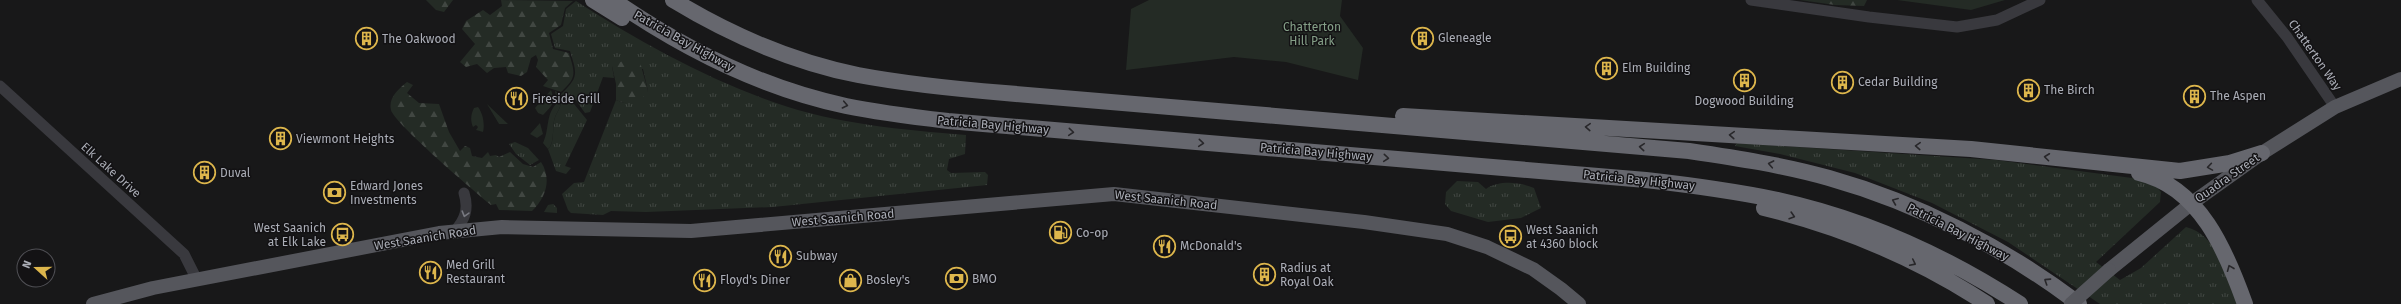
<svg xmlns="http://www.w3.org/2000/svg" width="2401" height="304" viewBox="0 0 2401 304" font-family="'Fira Sans',sans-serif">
	<defs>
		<pattern id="grass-tufts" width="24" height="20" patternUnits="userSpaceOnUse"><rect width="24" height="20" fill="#242b25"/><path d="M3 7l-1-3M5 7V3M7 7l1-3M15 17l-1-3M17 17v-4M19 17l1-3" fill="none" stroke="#414742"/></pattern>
		<pattern id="forest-firs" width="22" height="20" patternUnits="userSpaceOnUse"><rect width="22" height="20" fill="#242b25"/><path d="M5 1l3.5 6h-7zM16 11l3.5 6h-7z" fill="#414742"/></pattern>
	</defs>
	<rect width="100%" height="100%" fill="#181819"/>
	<!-- grass -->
	<path fill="url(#grass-tufts)" d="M 576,1 C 639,42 705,78 776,103 C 836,124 903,130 966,135 L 965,154 L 949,159 L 947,170 L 951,173 L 985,172 L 988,175 L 987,185 L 773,207 L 646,212 L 611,211 L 603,215 L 571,213 L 568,210 L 562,194 L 574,183 L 584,182 L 616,100 L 624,103 L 648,91 L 643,69 L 612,66 L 614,78 L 603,77 L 590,112 L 585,113 L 575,99 L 556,97 L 555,91 L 561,94 C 579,77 577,74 570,51 L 555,48 L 551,34 L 563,26 L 566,9 Z
		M 561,103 L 574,104 L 587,120 L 565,166 L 571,168 L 566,174 L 556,171 L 548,149 C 555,143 552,129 554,121 C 555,114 560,110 561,103 Z
		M 515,142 L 528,148 L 539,160 L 530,165 L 516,154 L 509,144 Z
		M 1737,143 L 1996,160 L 2132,178 L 2154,184 L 2161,192 L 2160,202 L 2096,262 L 2120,280 L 2141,268 L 2186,227 C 2217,234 2228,277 2238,304 L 2100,304 L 2008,242 L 1932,203 L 1855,173 L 1780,154 L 1735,146 Z
		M 1457,181 L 1478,182 L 1486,189 C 1499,180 1520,182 1534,188 L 1541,208 L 1521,218 L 1488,222 L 1451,211 L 1445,204 L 1446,192 Z
		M 553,204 L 557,208 L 557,213 L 544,212 L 548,205 Z"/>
	<!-- forest -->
	<path fill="url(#forest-firs)" d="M 426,0 L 453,0 L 444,12 L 436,10 Z
		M 501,0 L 573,1 L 565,8 L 561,25 L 549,33 L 553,49 L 569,53 C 575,74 577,77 561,92 L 543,86 L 548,80 L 536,67 L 538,60 L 536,55 L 531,58 L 527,72 L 521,76 L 508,73 L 506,67 L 494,68 L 487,73 L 477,64 L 466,67 L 460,62 L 475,44 L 462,29 L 466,21 L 483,10 L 490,15 L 502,6 Z
		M 1800,0 L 1867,0 L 1864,6 L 1835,5 Z
		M 631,57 L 640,62 L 648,91 L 640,101 L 624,103 L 616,100 L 616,84 L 612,66 Z
		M 407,82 L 413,85 L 407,93 L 419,103 L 439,104 L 449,132 L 460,151 L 465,146 L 470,148 L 472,156 L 482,158 L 488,152 L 490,156 L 496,155 L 499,157 L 510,152 L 523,164 L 533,167 L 541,162 C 552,179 546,198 532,211 L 499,210 L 496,204 L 491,205 C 475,192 394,123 391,110 C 388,97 399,89 407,82 Z"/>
	<!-- green -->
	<path fill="#242b25" d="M 1149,0 L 1342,0 L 1340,16 L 1363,48 L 1358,80 L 1286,62 L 1234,57 L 1126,70 L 1131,9 Z
		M 1897,0 L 2005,0 L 1971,10 Z
		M 551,90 C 556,103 552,106 543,115 L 538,113 L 535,108 Z
		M 558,102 L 561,103 C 560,110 555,114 554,121 C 552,129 555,143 548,149 L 543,143 C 550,128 545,114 558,102 Z
		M 487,104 L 508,124 L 499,124 Z
		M 478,107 C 483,113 485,125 483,132 L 476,130 L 478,127 L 476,125 L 473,127 C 470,120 471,114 474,108 Z
		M 540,123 L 543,134 L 537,138 L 530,134 Z"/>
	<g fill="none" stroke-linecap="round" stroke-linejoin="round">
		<!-- minor -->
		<path stroke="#39393e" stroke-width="11" d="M 1751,0 L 1869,17 L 1957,27 L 1997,20 L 2040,0
			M 2257,0 L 2287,37 L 2335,107
			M 0,86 L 184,254 L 197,280
			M 454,232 C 465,220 469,209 464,193"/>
		<!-- major -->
		<path stroke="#55565c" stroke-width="14" d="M 2109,270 L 2192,203 L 2262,153 L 2335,107 L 2401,79
			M 93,304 L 153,288 L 439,233 L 502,227 L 691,231 L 1114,194 L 1364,222 L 1447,234 L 1487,247 L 1533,269 L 1561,289 L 1579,304"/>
		<!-- highway -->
		<path stroke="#66676e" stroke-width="16" d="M 593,0 L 622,18
			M 613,0 C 684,49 761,88 846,106 C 880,113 914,117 948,121 L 1646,180 C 1690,185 1734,191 1778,200 C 1865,219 1946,256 2020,304
			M 673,0 C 729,34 793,62 858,75 C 906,84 956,89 1005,93 L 1689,151 C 1736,158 1783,165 1829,178 C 1918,203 2005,248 2079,304
			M 1403,116 L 1971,149 L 2180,171 L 2230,163 L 2262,153
			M 2139,173 C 2200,187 2226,251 2245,304
			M 1764,208 C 1842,227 1920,260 1987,304"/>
		<!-- major-bridge -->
		<path stroke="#55565c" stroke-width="14" d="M 2071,304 L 2109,270"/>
	</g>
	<!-- one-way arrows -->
	<defs><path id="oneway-chevron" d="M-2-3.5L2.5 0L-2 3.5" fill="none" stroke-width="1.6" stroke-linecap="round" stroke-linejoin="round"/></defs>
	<g stroke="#28272a">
		<use href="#oneway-chevron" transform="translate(845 105) rotate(12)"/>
		<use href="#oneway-chevron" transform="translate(1588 127) rotate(-177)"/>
		<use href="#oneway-chevron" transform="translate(1071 132) rotate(5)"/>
		<use href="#oneway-chevron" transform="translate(1732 135) rotate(-176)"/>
		<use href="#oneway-chevron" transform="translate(1201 143) rotate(5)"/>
		<use href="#oneway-chevron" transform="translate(1918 146) rotate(-177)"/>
		<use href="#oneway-chevron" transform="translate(1642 147) rotate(-175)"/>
		<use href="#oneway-chevron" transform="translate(2047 157) rotate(-173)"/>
		<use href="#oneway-chevron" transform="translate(1386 158) rotate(5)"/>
		<use href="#oneway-chevron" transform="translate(1771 164) rotate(-169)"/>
		<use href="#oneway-chevron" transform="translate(2210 167) rotate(171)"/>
		<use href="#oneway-chevron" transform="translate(1895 201) rotate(-158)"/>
		<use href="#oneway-chevron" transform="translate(1792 216) rotate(17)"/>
		<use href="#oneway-chevron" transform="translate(1913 263) rotate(26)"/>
		<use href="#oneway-chevron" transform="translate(2230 268) rotate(-112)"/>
		<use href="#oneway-chevron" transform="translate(2047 281) rotate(-147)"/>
	</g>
	<use stroke="#787981" href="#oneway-chevron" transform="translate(465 214) rotate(106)"/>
	<!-- icons -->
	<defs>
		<symbol id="building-ring" viewBox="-11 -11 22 22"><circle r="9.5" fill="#131214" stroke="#ddb64c" stroke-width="1.5"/><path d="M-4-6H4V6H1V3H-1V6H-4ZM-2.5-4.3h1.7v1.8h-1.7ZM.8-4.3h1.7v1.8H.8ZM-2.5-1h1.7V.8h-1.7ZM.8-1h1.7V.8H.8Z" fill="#ddb64c"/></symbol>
		<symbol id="restaurant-ring" viewBox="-11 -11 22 22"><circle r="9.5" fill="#131214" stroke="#ddb64c" stroke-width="1.5"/><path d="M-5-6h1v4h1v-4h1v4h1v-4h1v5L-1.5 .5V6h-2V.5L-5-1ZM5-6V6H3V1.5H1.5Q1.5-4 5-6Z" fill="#ddb64c"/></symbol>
		<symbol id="bank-ring" viewBox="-11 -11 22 22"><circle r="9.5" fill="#131214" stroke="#ddb64c" stroke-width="1.5"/><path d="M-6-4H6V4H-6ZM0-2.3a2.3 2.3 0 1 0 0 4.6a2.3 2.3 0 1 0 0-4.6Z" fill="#ddb64c"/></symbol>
		<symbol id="fuel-ring" viewBox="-11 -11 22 22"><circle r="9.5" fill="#131214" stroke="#ddb64c" stroke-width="1.5"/><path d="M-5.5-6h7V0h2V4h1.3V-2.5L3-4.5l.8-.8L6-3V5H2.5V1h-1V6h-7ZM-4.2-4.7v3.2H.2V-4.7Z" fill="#ddb64c"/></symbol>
		<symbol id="bus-ring" viewBox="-11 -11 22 22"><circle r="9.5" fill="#131214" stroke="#ddb64c" stroke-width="1.5"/><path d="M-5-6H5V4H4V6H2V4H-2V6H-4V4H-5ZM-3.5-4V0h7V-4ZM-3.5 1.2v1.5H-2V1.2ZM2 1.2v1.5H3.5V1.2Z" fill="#ddb64c"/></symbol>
		<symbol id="shop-ring" viewBox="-11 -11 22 22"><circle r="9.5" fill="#131214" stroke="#ddb64c" stroke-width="1.5"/><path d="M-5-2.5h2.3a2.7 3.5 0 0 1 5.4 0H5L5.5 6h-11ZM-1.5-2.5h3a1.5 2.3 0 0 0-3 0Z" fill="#ddb64c"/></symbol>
	</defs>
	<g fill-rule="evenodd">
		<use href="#building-ring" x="1410" y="26" width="25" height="25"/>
		<use href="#building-ring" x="354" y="26" width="25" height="25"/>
		<use href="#building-ring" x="1594" y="56" width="25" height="25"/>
		<use href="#building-ring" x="1732" y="68" width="25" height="25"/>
		<use href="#building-ring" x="1830" y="70" width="25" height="25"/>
		<use href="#building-ring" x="2016" y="78" width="25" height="25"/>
		<use href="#building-ring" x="2182" y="84" width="25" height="25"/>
		<use href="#restaurant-ring" x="504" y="86" width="25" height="25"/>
		<use href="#building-ring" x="268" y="126" width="25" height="25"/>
		<use href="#building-ring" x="192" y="160" width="25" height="25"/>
		<use href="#bank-ring" x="322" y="180" width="25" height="25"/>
		<use href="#fuel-ring" x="1048" y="220" width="25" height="25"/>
		<use href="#bus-ring" x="330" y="222" width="25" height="25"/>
		<use href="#bus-ring" x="1498" y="224" width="25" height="25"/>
		<use href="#restaurant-ring" x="1152" y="234" width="25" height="25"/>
		<use href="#restaurant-ring" x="768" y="244" width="25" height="25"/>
		<use href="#restaurant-ring" x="418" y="260" width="25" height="25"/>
		<use href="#building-ring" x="1252" y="262" width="25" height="25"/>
		<use href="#bank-ring" x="944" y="266" width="25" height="25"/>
		<use href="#restaurant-ring" x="692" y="268" width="25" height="25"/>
		<use href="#shop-ring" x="838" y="268" width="25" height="25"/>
	</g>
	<g text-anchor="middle" stroke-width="3" stroke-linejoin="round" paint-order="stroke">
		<!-- park labels -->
		<g font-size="12" fill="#85a088" stroke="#131214">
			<text x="1312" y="31">Chatterton<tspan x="1312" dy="14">Hill Park</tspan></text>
		</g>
		<!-- poi labels -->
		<g font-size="12" fill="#abaeb7" stroke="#131214" text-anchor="start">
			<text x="1438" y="42">Gleneagle</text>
			<text x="382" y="43">The Oakwood</text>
			<text x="1622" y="72">Elm Building</text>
			<text x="1858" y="86">Cedar Building</text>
			<text x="2044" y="94">The Birch</text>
			<text x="2210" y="100">The Aspen</text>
			<text x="532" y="103">Fireside Grill</text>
			<text x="1744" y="105" text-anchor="middle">Dogwood Building</text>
			<text x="296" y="143">Viewmont Heights</text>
			<text x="220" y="177">Duval</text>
			<text x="350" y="190">Edward Jones<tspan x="350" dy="14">Investments</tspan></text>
			<text x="326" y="232" text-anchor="end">West Saanich<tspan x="326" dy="14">at Elk Lake</tspan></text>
			<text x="1526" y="234">West Saanich<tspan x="1526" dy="14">at 4360 block</tspan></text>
			<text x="1076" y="237">Co-op</text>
			<text x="1180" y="250">McDonald's</text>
			<text x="796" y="260">Subway</text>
			<text x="446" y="269">Med Grill<tspan x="446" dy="14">Restaurant</tspan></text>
			<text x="1280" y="272">Radius at<tspan x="1280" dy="14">Royal Oak</tspan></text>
			<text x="972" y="283">BMO</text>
			<text x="720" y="284">Floyd's Diner</text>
			<text x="866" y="284">Bosley's</text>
		</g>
		<!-- street labels -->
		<g font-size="12" fill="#abaeb7" stroke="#131214">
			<text transform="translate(684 41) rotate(29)" y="4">Patricia Bay Highway</text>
			<text transform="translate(2315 55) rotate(55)" y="4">Chatterton Way</text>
			<text transform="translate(993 125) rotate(5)" y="4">Patricia Bay Highway</text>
			<text transform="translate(1316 152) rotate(5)" y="4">Patricia Bay Highway</text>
			<text transform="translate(111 170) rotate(42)" y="4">Elk Lake Drive</text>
			<text transform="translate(2227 178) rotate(-35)" y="4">Quadra Street</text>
			<text transform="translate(1639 180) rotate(6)" y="4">Patricia Bay Highway</text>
			<text transform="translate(1166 200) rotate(6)" y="4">West Saanich Road</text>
			<text transform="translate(843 218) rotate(-5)" y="4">West Saanich Road</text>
			<text transform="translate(1958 232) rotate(27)" y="4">Patricia Bay Highway</text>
			<text transform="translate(425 238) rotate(-9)" y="4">West Saanich Road</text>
		</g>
	</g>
	<!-- north arrow -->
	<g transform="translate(36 268) rotate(291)"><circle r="19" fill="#131214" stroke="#505055"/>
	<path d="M0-3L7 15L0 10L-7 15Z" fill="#ddb64c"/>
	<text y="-6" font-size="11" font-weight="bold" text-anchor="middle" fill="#abaeb7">N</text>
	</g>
</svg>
